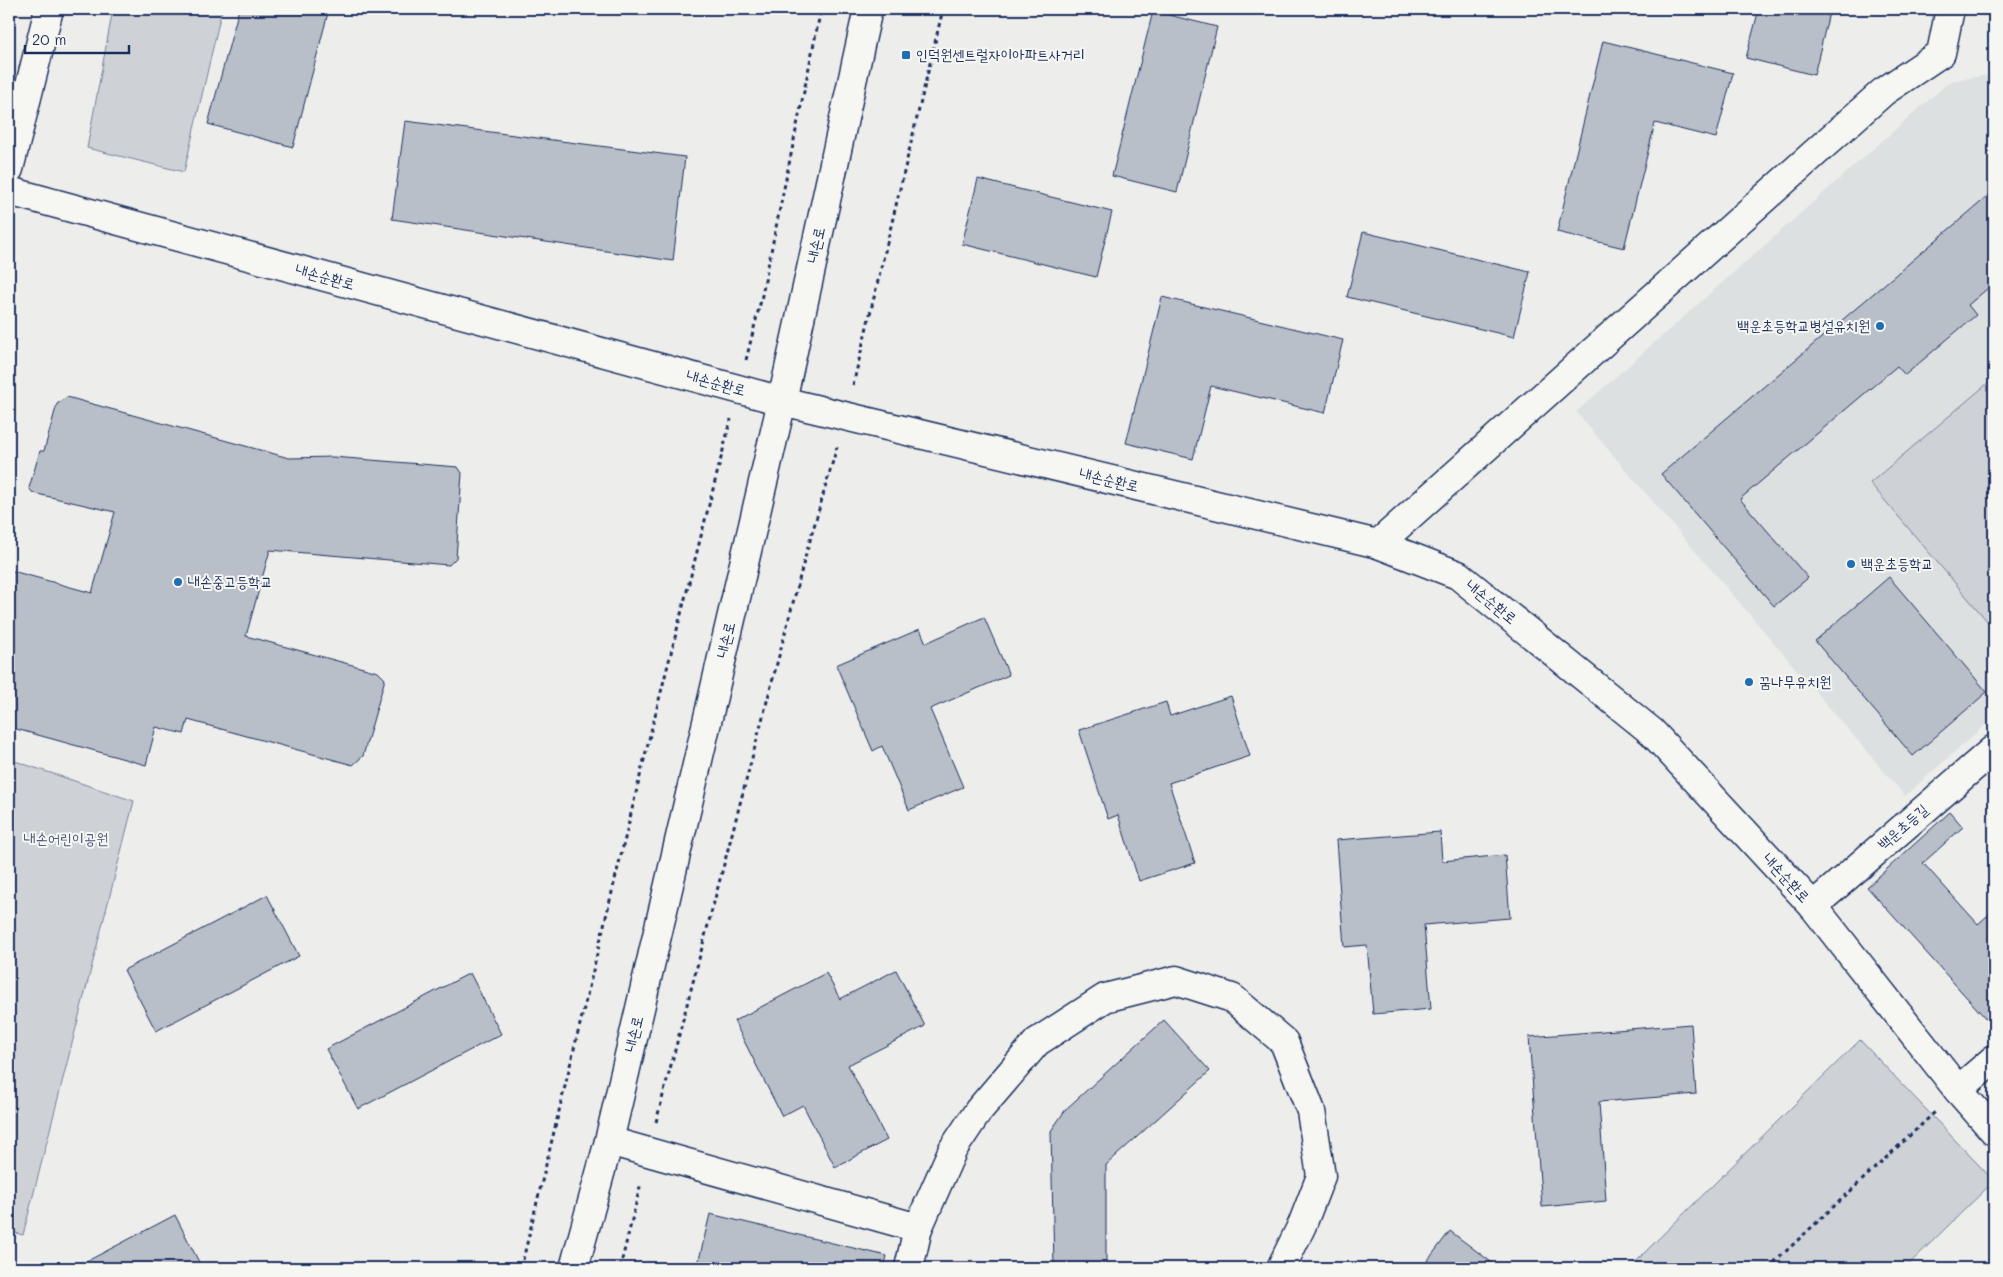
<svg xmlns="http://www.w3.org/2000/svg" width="2003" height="1277" viewBox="0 0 2003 1277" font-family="Mali,'Poor Story',sans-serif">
	<rect width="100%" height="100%" fill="#edeeec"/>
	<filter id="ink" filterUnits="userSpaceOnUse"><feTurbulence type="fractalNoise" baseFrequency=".02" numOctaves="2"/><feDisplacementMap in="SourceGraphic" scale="10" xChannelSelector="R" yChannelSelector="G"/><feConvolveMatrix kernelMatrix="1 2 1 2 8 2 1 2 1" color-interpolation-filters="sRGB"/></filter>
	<g filter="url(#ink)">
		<!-- built -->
		<path fill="#dde0e1" d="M 1994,74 L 1994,717 L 1905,796 L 1576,412 L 1950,81 Z"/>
		<!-- green -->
		<path fill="#ced2d7" stroke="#74809a" d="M 113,9 L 222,9 L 184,172 L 87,148 Z
			M 1994,378 L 1994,629 L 1870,483 Z
			M 9,759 L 134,801 L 23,1235 L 9,1231 Z
			M 1860,1040 L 1994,1181 L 1905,1268 L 1631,1268 L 1642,1255 Z"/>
		<!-- building -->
		<path fill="#b9bfc8" stroke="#1b2f5e" d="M 239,9 L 329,9 L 293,147 L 208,124 Z
			M 1759,9 L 1830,9 L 1814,75 L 1746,58 Z
			M 1153,11 L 1217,27 L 1177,192 L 1112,176 Z
			M 1603,41 L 1733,73 L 1716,138 L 1655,123 L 1624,248 L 1557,232 Z
			M 405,121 L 685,157 L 673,261 L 392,219 Z
			M 978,179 L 1112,212 L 1096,277 L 962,244 Z
			M 1994,191 L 1994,283 L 1968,305 L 1976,315 L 1905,375 L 1897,366 L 1740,499 L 1808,578 L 1774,606 L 1661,474 Z
			M 1363,232 L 1530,272 L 1514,337 L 1347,297 Z
			M 1162,297 L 1343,340 L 1325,413 L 1211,386 L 1193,459 L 1126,443 Z
			M 67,397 L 289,458 L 333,457 L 458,467 L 462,473 L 456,558 L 449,565 L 270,550 L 246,636 L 378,672 L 385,679 L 363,756 L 353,765 L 188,720 L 184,734 L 156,727 L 146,765 L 9,727 L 9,570 L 92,593 L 115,512 L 33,493 L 29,488 L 40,451 L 44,451 L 57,404 Z
			M 1889,577 L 1987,692 L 1913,756 L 1815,641 Z
			M 984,617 L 1009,675 L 930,709 L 963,787 L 909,810 L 882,746 L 873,751 L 836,665 L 920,629 L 926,643 Z
			M 1231,696 L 1250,756 L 1169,783 L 1195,863 L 1139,881 L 1118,815 L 1108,819 L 1079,730 L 1166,702 L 1170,716 Z
			M 1950,812 L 1963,827 L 1923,863 L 1978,924 L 1994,910 L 1994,1015 L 1988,1021 L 1867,887 Z
			M 1440,832 L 1442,861 L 1505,855 L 1510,918 L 1424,925 L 1431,1009 L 1373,1014 L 1367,945 L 1344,947 L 1336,840 Z
			M 267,895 L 299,956 L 156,1031 L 124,970 Z
			M 896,970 L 925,1026 L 848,1065 L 887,1140 L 835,1167 L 803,1105 L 782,1116 L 734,1021 L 826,973 L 840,999 Z
			M 470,973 L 501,1034 L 358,1109 L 326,1049 Z
			M 1164,1020 L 1210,1071 L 1106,1165 L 1106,1268 L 1054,1268 L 1051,1131 L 1066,1109 Z
			M 1691,1024 L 1696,1094 L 1599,1102 L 1606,1201 L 1542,1207 L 1529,1037 Z
			M 710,1214 L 887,1256 L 884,1268 L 697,1268 Z
			M 175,1215 L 202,1268 L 74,1268 Z
			M 1450,1231 L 1499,1268 L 1422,1268 Z"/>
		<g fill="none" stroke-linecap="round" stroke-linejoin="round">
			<defs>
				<path id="street" d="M 1378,544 L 1883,92 L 1941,53 L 1950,9
					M 1813,906 L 1994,749
					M 1958,1090 L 1994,1059
					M 609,1141 L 918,1228
					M 909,1268 L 918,1228 L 953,1149 L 979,1110 L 1037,1042 L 1105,998 L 1176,980 L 1232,998 L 1284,1042 L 1311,1111 L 1321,1176 L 1302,1225 L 1281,1268"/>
				<path id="secondary" d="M 9,169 L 49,9
					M 9,191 L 782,401 L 1378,544 L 1458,575 L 1652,732 L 1813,906 L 1958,1090 L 1994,1131
					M 574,1268 L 609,1141 L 782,401 L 868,9"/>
			</defs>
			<!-- street casing -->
			<use href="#street" stroke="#1b2f5e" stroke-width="31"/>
			<!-- secondary casing -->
			<use href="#secondary" stroke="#1b2f5e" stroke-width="31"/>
			<!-- path -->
			<path stroke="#1b2f5e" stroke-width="3" stroke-dasharray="4 4" stroke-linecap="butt" d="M 746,360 L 761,300 L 821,9
				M 853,385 L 943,9
				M 656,1122 L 804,561 L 837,447
				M 521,1268 L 651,731 L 731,419
				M 620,1268 L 641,1183
				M 1768,1268 L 1935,1112"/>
			<!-- street -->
			<use href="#street" stroke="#f6f6f2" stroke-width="28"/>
			<!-- secondary -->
			<use href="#secondary" stroke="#f6f6f2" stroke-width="28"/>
		</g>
	</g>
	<!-- markers -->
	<g fill="#1f6fb2" stroke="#f6f6f2" stroke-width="2">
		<rect x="901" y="50" width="10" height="10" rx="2.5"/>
		<circle cx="1880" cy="326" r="5"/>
		<circle cx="1851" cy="564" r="5"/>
		<circle cx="178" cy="582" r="5"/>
		<circle cx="1749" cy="682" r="5"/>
	</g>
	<g text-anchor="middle" stroke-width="4" stroke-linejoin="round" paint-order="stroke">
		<!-- poi labels -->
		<g font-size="15" fill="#1b2f5e" stroke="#f6f6f2" text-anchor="start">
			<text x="916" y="60">인덕원센트럴자이아파트사거리</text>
			<text x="1870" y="331" text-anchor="end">백운초등학교병설유치원</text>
			<text x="1861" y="569">백운초등학교</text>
			<text x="188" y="587">내손중고등학교</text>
			<text x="1759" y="687">꿈나무유치원</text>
		</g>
		<!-- street labels -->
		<g font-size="15" fill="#1b2f5e" stroke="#f6f6f2">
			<text transform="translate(816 245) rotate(-78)" y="5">내손로</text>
			<text transform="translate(325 277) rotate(15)" y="5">내손순환로</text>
			<text transform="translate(716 383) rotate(15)" y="5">내손순환로</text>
			<text transform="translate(1109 480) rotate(13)" y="5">내손순환로</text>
			<text transform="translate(1491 602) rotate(39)" y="5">내손순환로</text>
			<text transform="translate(726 640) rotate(-77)" y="5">내손로</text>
			<text transform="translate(1903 827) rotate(-41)" y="5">백운초등길</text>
			<text transform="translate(1786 878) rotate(47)" y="5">내손순환로</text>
			<text transform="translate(634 1034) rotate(-77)" y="5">내손로</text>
		</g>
		<!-- park labels -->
		<g font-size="15" fill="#48587c" stroke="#f6f6f2">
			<text x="66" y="844">내손어린이공원</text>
		</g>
	</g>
	<!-- margin -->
	<rect width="2003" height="1277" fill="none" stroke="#f6f6f2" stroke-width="30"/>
	<rect x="15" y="15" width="1973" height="1247" fill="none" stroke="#1b2f5e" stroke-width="2" filter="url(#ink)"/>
	<!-- scale -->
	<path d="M25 45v8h104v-8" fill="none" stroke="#1b2f5e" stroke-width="2.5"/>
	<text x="32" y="45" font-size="15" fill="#1b2f5e" stroke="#f6f6f2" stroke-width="4" paint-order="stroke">20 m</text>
</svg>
